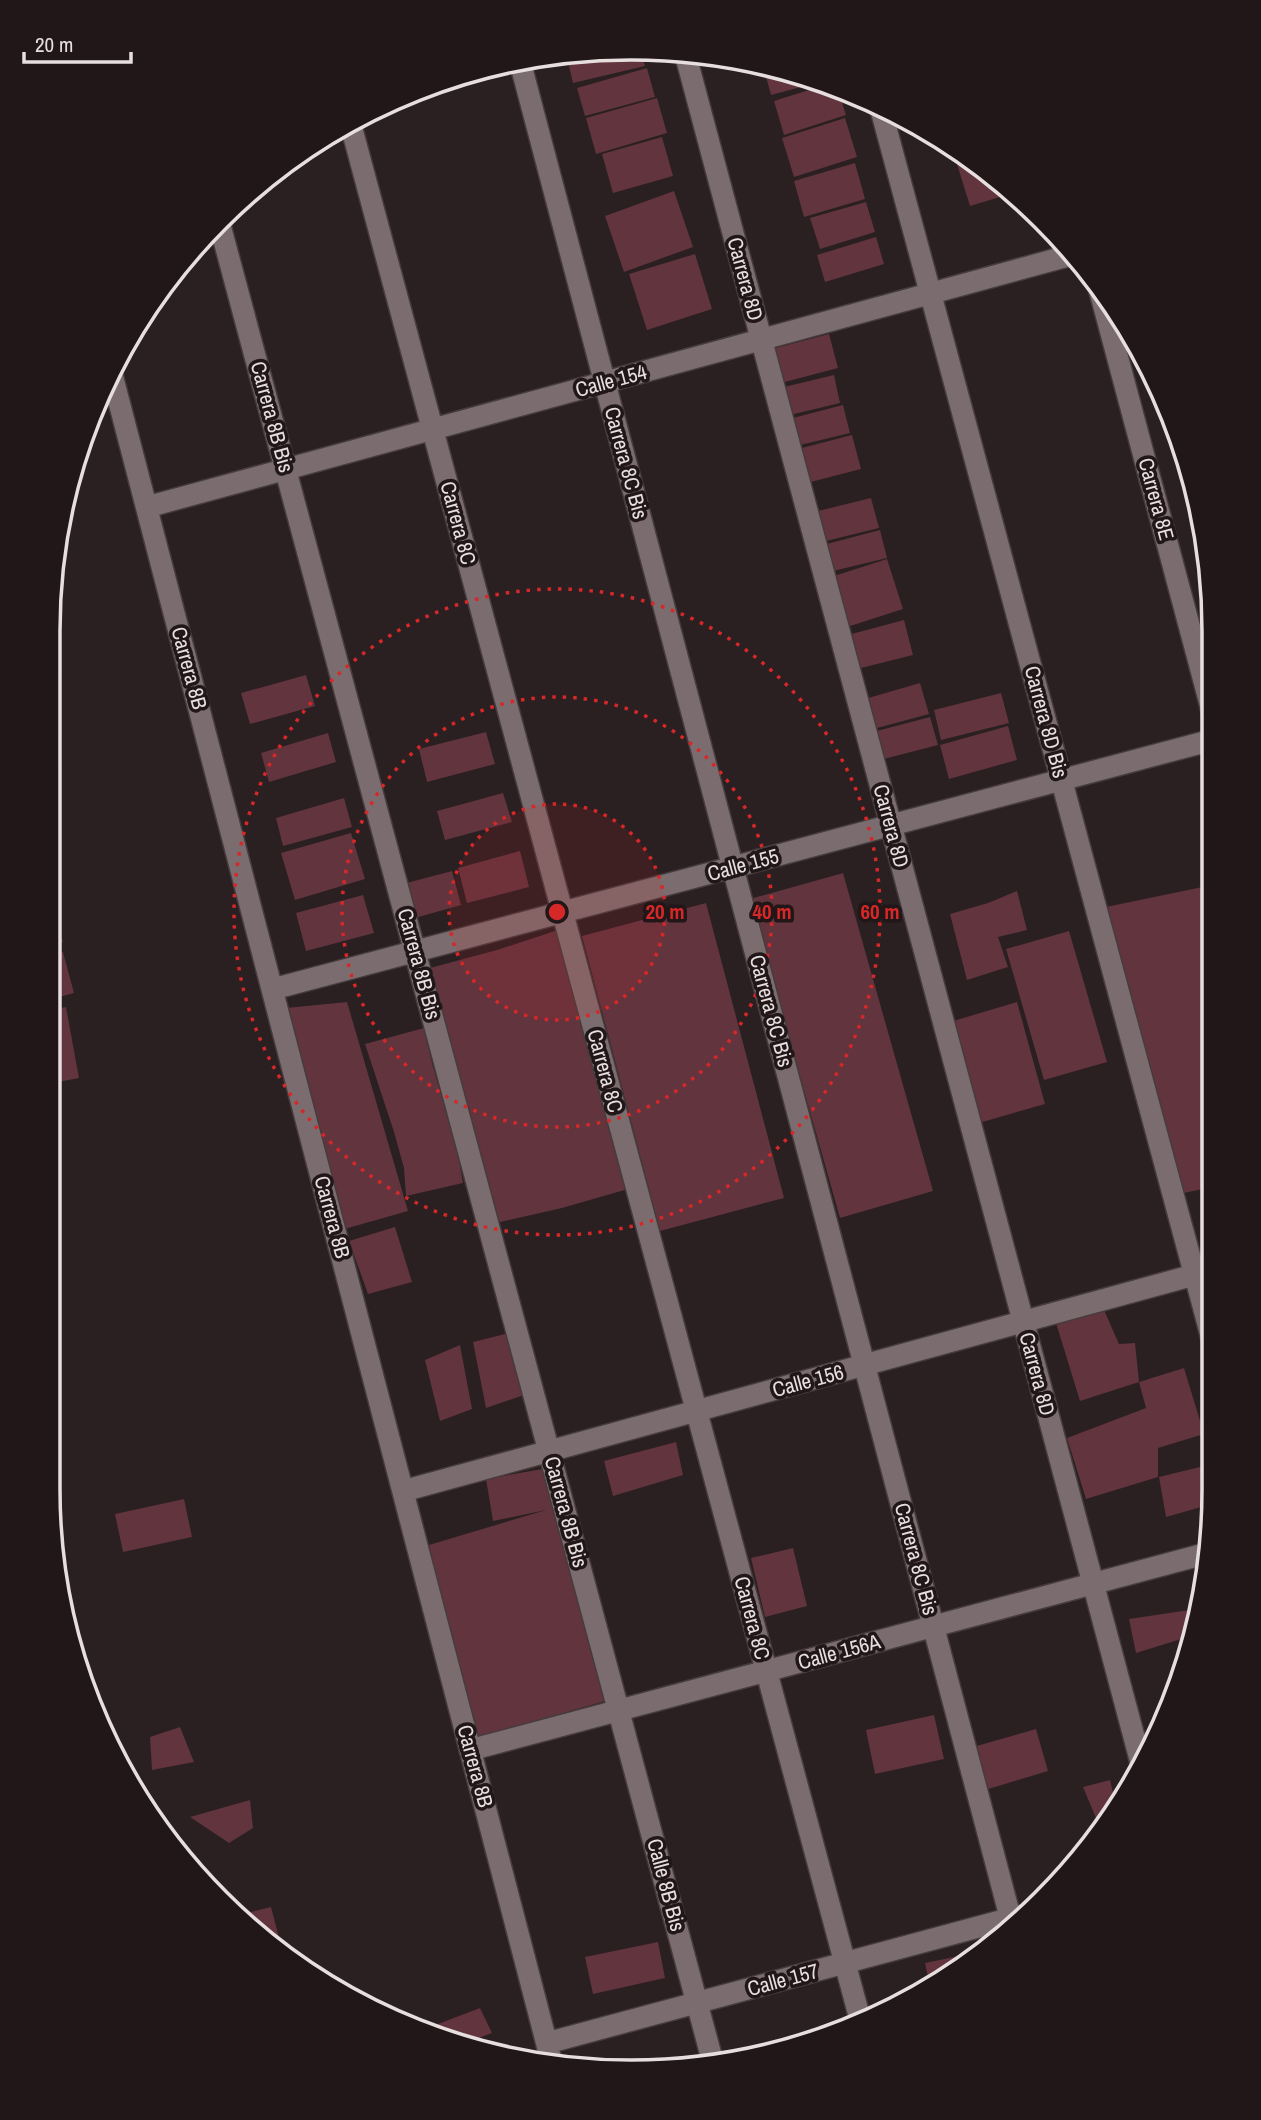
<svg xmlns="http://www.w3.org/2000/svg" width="1261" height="2120" viewBox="0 0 1261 2120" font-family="'Archivo Narrow',sans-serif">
	<rect width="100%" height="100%" fill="#2a1f21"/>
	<!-- building -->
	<path fill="#61343e" d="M 631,47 L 640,48 L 645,66 L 573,83 L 566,54 Z
		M 755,62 L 768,66 L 775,68 L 758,72 Z
		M 647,68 L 655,97 L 585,116 L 577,88 Z
		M 779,69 L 804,77 L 820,82 L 771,95 L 765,73 Z
		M 828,84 L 837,87 L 846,115 L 784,135 L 774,101 Z
		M 657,98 L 667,133 L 596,154 L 586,118 Z
		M 845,118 L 857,157 L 794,177 L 782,138 Z
		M 662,137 L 673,176 L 613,193 L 602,154 Z
		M 968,157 L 989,176 L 1010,194 L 970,206 L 956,161 Z
		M 855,163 L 865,199 L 804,217 L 794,181 Z
		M 674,191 L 693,247 L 624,272 L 605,216 Z
		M 866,202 L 875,232 L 820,249 L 810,218 Z
		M 876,237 L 884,264 L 825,282 L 817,255 Z
		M 695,254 L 712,309 L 647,330 L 629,274 Z
		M 829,334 L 838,368 L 781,383 L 772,349 Z
		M 834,375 L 840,403 L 786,416 L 780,388 Z
		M 843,405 L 850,433 L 792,447 L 785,420 Z
		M 852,435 L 861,469 L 803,484 L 794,450 Z
		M 871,498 L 879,528 L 818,543 L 810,513 Z
		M 880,530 L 887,558 L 825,573 L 819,546 Z
		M 887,559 L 903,609 L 844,628 L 828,578 Z
		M 904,620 L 913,655 L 853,670 L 844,636 Z
		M 306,675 L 315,706 L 250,724 L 241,693 Z
		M 920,683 L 929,714 L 866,731 L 858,701 Z
		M 1001,693 L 1009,723 L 941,740 L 934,710 Z
		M 930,717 L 938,745 L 880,760 L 873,732 Z
		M 1008,726 L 1017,760 L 949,779 L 940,745 Z
		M 486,732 L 495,764 L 427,782 L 419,749 Z
		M 328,733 L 336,762 L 269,782 L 261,753 Z
		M 503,793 L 512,822 L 445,840 L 437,811 Z
		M 344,798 L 352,827 L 283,846 L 276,818 Z
		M 351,833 L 365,879 L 295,900 L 281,853 Z
		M 520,851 L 529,887 L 467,903 L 458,868 Z
		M 452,871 L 461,905 L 408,920 L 399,885 Z
		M 843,873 L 933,1191 L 840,1218 L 750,899 Z
		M 1212,885 L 1212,1187 L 1179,1194 L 1106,907 Z
		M 1017,891 L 1027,930 L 998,937 L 1008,967 L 967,980 L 950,914 L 988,903 Z
		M 363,895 L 374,933 L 306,951 L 296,913 Z
		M 706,903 L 784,1198 L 660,1231 L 582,936 Z
		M 53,908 L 63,942 L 48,947 L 48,910 Z
		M 564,928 L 628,1189 L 562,1208 L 496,1223 L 430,968 L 497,950 Z
		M 1069,931 L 1107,1062 L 1044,1080 L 1006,949 Z
		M 63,952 L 74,993 L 48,1000 L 48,956 Z
		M 347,1002 L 408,1211 L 341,1230 L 286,1008 Z
		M 1017,1002 L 1045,1104 L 979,1123 L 950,1022 Z
		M 66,1007 L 79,1078 L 48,1084 L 48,1010 Z
		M 424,1028 L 432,1063 L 458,1155 L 463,1183 L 406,1196 L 404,1168 L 394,1132 L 365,1044 Z
		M 395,1227 L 412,1282 L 368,1294 L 349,1241 Z
		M 1104,1310 L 1119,1344 L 1135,1343 L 1139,1382 L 1080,1401 L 1056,1323 Z
		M 509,1333 L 524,1395 L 486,1408 L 473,1342 Z
		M 460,1345 L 472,1409 L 440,1421 L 425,1360 Z
		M 1184,1368 L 1204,1434 L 1158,1448 L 1158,1477 L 1086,1499 L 1067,1438 L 1146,1408 L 1139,1382 Z
		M 676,1442 L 683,1475 L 613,1496 L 604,1461 Z
		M 1212,1464 L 1212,1504 L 1166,1517 L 1159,1477 Z
		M 548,1468 L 580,1609 L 605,1701 L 478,1738 L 459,1673 L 429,1545 L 546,1510 L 493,1521 L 486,1479 Z
		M 184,1499 L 192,1537 L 123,1552 L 115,1514 Z
		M 793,1548 L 807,1606 L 765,1617 L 751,1558 Z
		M 1196,1609 L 1191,1636 L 1136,1653 L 1129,1619 Z
		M 934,1715 L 944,1759 L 875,1774 L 866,1730 Z
		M 180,1727 L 194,1762 L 152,1770 L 150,1737 Z
		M 1036,1729 L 1048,1771 L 985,1790 L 973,1747 Z
		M 1110,1780 L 1117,1809 L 1096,1818 L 1083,1787 Z
		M 250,1800 L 253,1828 L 229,1843 L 190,1817 Z
		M 271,1907 L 284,1957 L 276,1952 L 239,1915 Z
		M 658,1942 L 665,1978 L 593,1994 L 585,1957 Z
		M 988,1950 L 985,1952 L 929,1982 L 925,1963 Z
		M 480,2008 L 492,2033 L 460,2045 L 443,2042 L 434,2037 L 430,2027 Z"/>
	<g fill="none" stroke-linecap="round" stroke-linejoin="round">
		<defs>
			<path id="minor" d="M 685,53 L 1141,1763
				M 519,58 L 1012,1924
				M 880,106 L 1212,1339
				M 350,122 L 860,2019
				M 218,218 L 712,2059
				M 1099,288 L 1212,711
				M 112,375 L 551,2060
				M 147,507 L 1075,254
				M 273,989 L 1212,740
				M 403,1491 L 1212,1270
				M 470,1750 L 1208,1553
				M 547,2043 L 1019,1916"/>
		</defs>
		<!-- minor casing -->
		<use href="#minor" stroke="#463c3e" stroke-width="24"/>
		<!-- minor -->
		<use href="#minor" stroke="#7b6d6f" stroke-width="21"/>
	</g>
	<!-- distance rings -->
	<circle cx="557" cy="912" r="108" fill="#d62828" fill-opacity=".12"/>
	<g fill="none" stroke="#d62828" stroke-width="3.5" stroke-dasharray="3.5 7">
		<circle cx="557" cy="912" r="108"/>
		<circle cx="557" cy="912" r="215"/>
		<circle cx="557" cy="912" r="323"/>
	</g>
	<g text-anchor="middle" stroke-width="7" stroke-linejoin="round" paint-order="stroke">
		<!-- street labels -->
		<g font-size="21" fill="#e6dedf" stroke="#211618">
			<text transform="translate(745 279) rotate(75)" y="7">Carrera 8D</text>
			<text transform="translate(611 381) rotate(-15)" y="7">Calle 154</text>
			<text transform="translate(272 417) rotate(75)" y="7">Carrera 8B Bis</text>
			<text transform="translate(626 463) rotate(75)" y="7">Carrera 8C Bis</text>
			<text transform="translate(1156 499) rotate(75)" y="7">Carrera 8E</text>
			<text transform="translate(458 523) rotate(75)" y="7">Carrera 8C</text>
			<text transform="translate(189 668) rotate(75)" y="7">Carrera 8B</text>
			<text transform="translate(1046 722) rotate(75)" y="7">Carrera 8D Bis</text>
			<text transform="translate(891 826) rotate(75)" y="7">Carrera 8D</text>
			<text transform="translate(743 865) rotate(-15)" y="7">Calle 155</text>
			<text transform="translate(419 964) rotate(75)" y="7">Carrera 8B Bis</text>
			<text transform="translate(771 1011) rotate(75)" y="7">Carrera 8C Bis</text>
			<text transform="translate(605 1071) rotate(75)" y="7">Carrera 8C</text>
			<text transform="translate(332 1217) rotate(75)" y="7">Carrera 8B</text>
			<text transform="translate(1037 1374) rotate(75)" y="7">Carrera 8D</text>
			<text transform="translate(808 1381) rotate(-15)" y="7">Calle 156</text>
			<text transform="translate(566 1512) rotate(75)" y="7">Carrera 8B Bis</text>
			<text transform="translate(916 1559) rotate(75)" y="7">Carrera 8C Bis</text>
			<text transform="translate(752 1618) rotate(75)" y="7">Carrera 8C</text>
			<text transform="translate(839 1652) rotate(-15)" y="7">Calle 156A</text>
			<text transform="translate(475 1766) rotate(75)" y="7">Carrera 8B</text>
			<text transform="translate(666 1885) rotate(75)" y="7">Calle 8B Bis</text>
			<text transform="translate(783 1980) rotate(-15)" y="7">Calle 157</text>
		</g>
	</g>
	<!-- crop -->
	<path d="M0 0H1261V2120H0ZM631 60H631A571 571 0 0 1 1202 631V1489A571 571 0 0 1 631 2060H631A571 571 0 0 1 60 1489V631A571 571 0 0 1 631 60Z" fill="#211618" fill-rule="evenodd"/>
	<path fill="none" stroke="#e6dedf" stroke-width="3.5" d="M631 60H631A571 571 0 0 1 1202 631V1489A571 571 0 0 1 631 2060H631A571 571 0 0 1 60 1489V631A571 571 0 0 1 631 60Z"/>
	<circle cx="557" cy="912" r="10" fill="#d62828" stroke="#211618" stroke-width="3.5"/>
	<g font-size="21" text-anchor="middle" font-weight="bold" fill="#d62828" stroke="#211618" stroke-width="7" stroke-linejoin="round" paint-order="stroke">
		<text x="665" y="919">20 m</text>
		<text x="772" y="919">40 m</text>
		<text x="880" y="919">60 m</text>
	</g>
	<!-- scale -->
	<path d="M24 52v10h107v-10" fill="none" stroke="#e6dedf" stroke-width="3.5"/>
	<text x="35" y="52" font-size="21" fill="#e6dedf" stroke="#211618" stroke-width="5" paint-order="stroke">20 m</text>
</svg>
